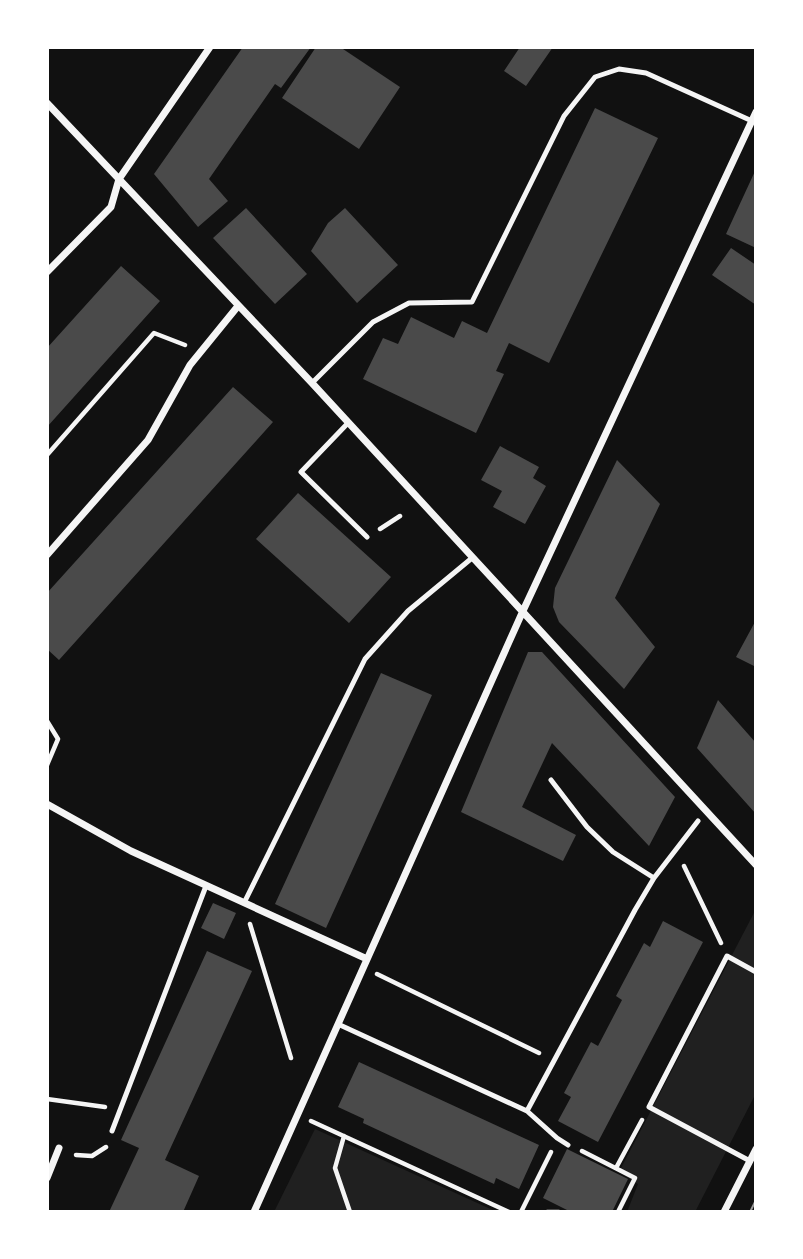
<svg xmlns="http://www.w3.org/2000/svg" width="803" height="1259" viewBox="0 0 803 1259" font-family="Karla,sans-serif">
	<rect width="100%" height="100%" fill="#111"/>
	<!-- green -->
	<path fill="#202020" d="M 756,909 L 756,1093 L 695,1212 L 627,1212 L 638,1184 L 619,1172 Z
		M 315,1129 L 497,1212 L 274,1212 Z"/>
	<!-- building -->
	<path fill="#4a4a4a" d="M 243,47 L 311,47 L 281,88 L 275,84 L 209,179 L 228,201 L 198,227 L 154,174 Z
		M 316,47 L 340,47 L 400,87 L 359,149 L 282,98 Z
		M 520,47 L 553,47 L 526,86 L 504,71 Z
		M 595,108 L 658,138 L 549,363 L 509,343 L 496,371 L 504,374 L 476,433 L 363,379 L 383,338 L 398,344 L 411,317 L 454,338 L 462,321 L 487,333 Z
		M 756,169 L 756,248 L 726,234 Z
		M 246,208 L 307,274 L 275,304 L 213,238 Z
		M 345,208 L 398,265 L 357,303 L 311,251 L 328,223 Z
		M 731,248 L 756,265 L 756,305 L 712,275 Z
		M 121,266 L 160,301 L 47,427 L 47,348 Z
		M 233,387 L 273,422 L 59,660 L 47,649 L 47,593 Z
		M 500,446 L 539,467 L 533,478 L 546,486 L 525,524 L 493,507 L 502,491 L 481,480 Z
		M 617,460 L 660,504 L 615,598 L 655,647 L 624,689 L 559,622 L 553,607 L 555,588 Z
		M 298,493 L 391,577 L 349,623 L 256,539 Z
		M 756,620 L 756,667 L 736,657 Z
		M 528,652 L 542,652 L 675,797 L 649,846 L 552,743 L 522,807 L 576,835 L 563,861 L 461,812 Z
		M 381,673 L 432,695 L 326,928 L 275,904 Z
		M 718,700 L 756,743 L 756,814 L 697,748 Z
		M 213,903 L 236,913 L 224,939 L 201,928 Z
		M 663,921 L 703,942 L 598,1142 L 558,1121 L 571,1097 L 564,1093 L 591,1042 L 598,1046 L 622,1000 L 616,996 L 644,943 L 650,947 Z
		M 207,951 L 252,971 L 165,1160 L 199,1176 L 183,1212 L 109,1212 L 139,1148 L 121,1140 Z
		M 359,1062 L 539,1145 L 519,1189 L 496,1178 L 494,1184 L 363,1123 L 364,1119 L 338,1107 Z
		M 567,1149 L 628,1179 L 612,1212 L 571,1212 L 543,1198 Z"/>
	<g fill="none" stroke-linecap="round" stroke-linejoin="round">
		<!-- path -->
		<path stroke="#f5f5f5" stroke-width="4.5" d="M 47,455 L 154,333 L 185,345
			M 380,529 L 400,516
			M 47,721 L 58,739 L 47,765
			M 684,866 L 721,943
			M 250,924 L 291,1058
			M 377,974 L 539,1053
			M 47,1099 L 105,1107
			M 311,1121 L 509,1212
			M 344,1136 L 335,1168 L 350,1212
			M 582,1151 L 635,1178 L 618,1212
			M 76,1155 L 92,1156 L 106,1147
			M 616,1168 L 642,1120
			M 521,1212 L 551,1152
			M 547,1212 L 559,1212"/>
		<!-- service -->
		<path stroke="#f5f5f5" stroke-width="5" d="M 312,383 L 373,322 L 409,303 L 472,302 L 564,116 L 595,77 L 619,69 L 646,73 L 752,121
			M 348,423 L 301,472 L 367,537
			M 551,780 L 587,827 L 613,852 L 654,878
			M 244,903 L 365,659 L 408,611 L 472,558
			M 340,1025 L 527,1111 L 557,1138 L 568,1145
			M 527,1111 L 635,910 L 654,878 L 698,821
			M 112,1131 L 206,886
			M 750,1161 L 649,1107 L 727,956 L 756,972"/>
		<!-- minor -->
		<path stroke="#f5f5f5" stroke-width="7" d="M 47,103 L 312,383 L 756,865
			M 47,272 L 111,207 L 119,179 L 210,47
			M 47,555 L 148,440 L 190,365 L 238,306
			M 47,804 L 131,851 L 367,959
			M 47,1178 L 59,1148
			M 254,1212 L 522,613 L 756,112
			M 724,1212 L 756,1149"/>
		<!-- tram -->
		<path stroke="#9a9a9a" stroke-width="2" d="M 750,1212 L 756,1200"/>
	</g>
	<!-- border -->
	<rect width="803" height="1259" fill="none" stroke="#ffffff" stroke-width="98"/>
</svg>
